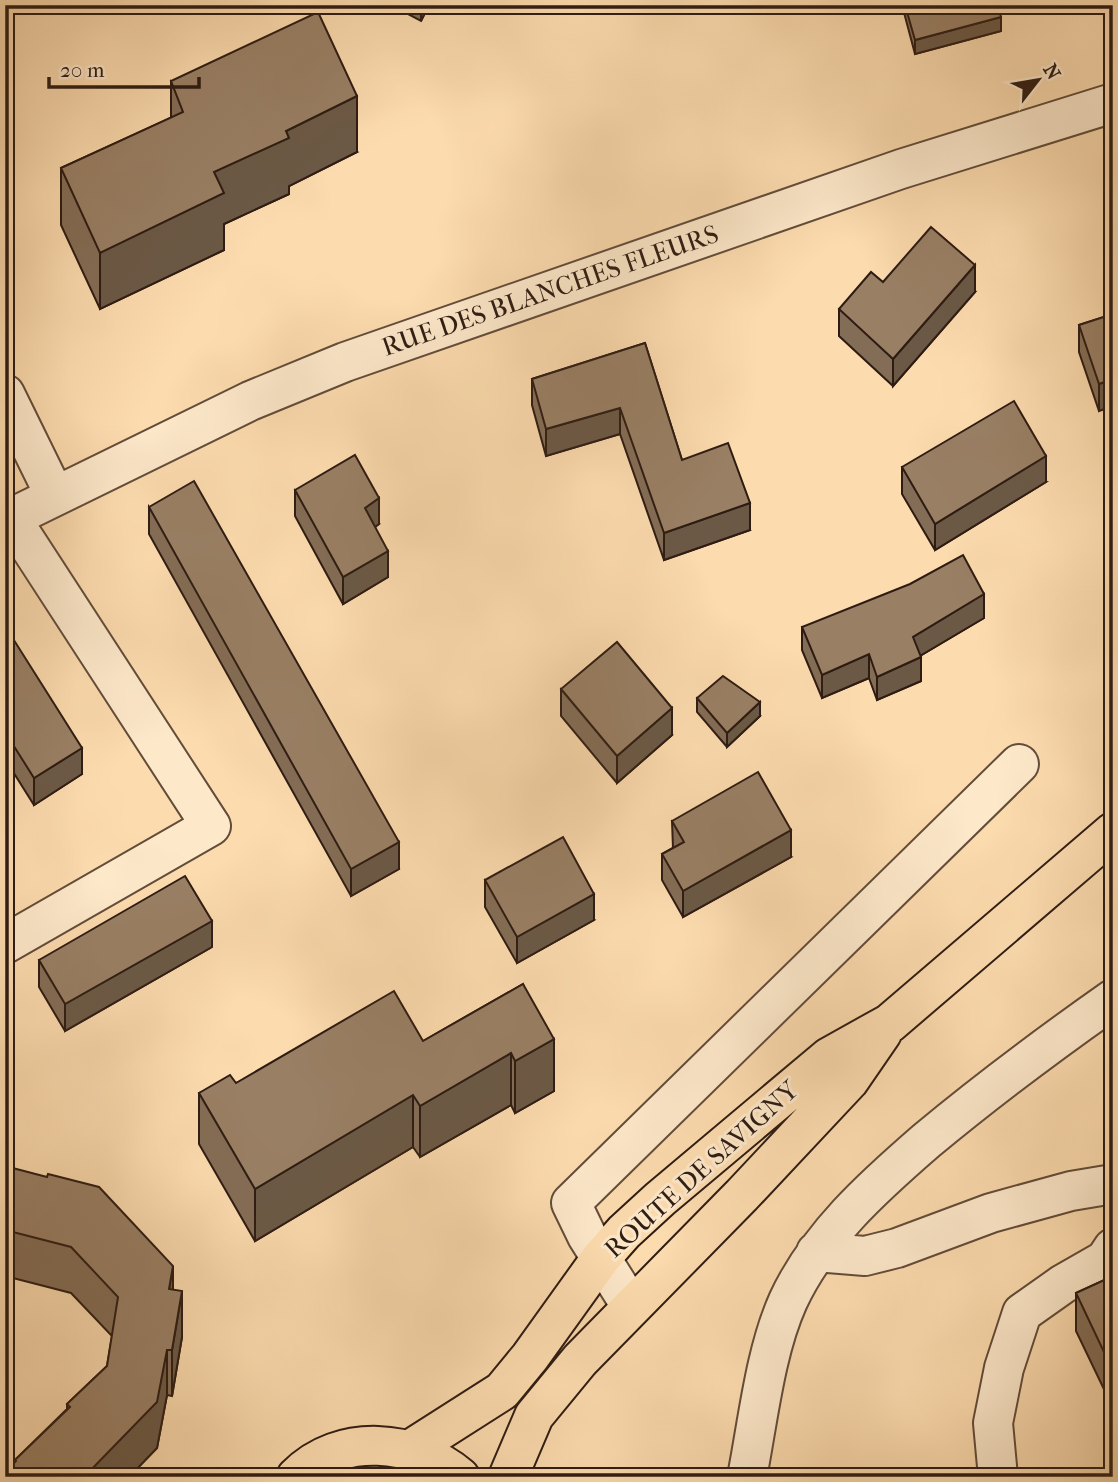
<svg xmlns="http://www.w3.org/2000/svg" width="1118" height="1482" viewBox="0 0 1118 1482" font-family="'IM FELL French Canon',serif">
	<rect width="100%" height="100%" fill="#fcdbae"/>
	<filter id="stains"><feTurbulence type="fractalNoise" baseFrequency=".00286" numOctaves="4"/><feColorMatrix values="0 0 0 0 .2 0 0 0 0 .09 0 0 0 0 .02 0 0 0 .5 -.17"/></filter>
	<radialGradient id="worn" r=".72"><stop offset=".6" stop-color="#630" stop-opacity="0"/><stop offset="1" stop-color="#630" stop-opacity=".3"/></radialGradient>
	<g fill="none" stroke-linecap="round" stroke-linejoin="round">
		<defs>
			<path id="minor" d="M 5,394 L 55,496
				M 5,521 L 250,401 L 345,362 L 901,169 L 1113,103
				M 5,944 L 211,826 L 11,518
				M 816,1252 L 865,1256 L 897,1248 L 991,1213 L 1071,1191 L 1113,1184
				M 631,1306 L 587,1236 L 571,1203 L 1019,764
				M 747,1477 C 758,1421 765,1352 788,1301 C 818,1236 873,1187 926,1141 C 986,1091 1049,1044 1113,999
				M 998,1477 L 993,1423 L 1004,1368 L 1022,1313 L 1063,1284 L 1105,1260 L 1113,1248"/>
			<path id="major" d="M 411,1449 L 502,1391 L 530,1357 L 601,1258 L 624,1232 L 660,1199 L 829,1057 L 890,1023 L 1113,832
				M 296,1477 C 340,1432 415,1439 460,1477
				M 508,1477 L 534,1416 L 580,1360 L 742,1195 L 849,1081 L 882,1033"/>
		</defs>
		<!-- minor casing -->
		<use href="#minor" stroke="#624c3a" stroke-width="42"/>
		<!-- major casing -->
		<use href="#major" stroke="#2e1c13" stroke-width="42"/>
		<!-- minor -->
		<use href="#minor" stroke="#fde8ca" stroke-width="38"/>
		<!-- major -->
		<use href="#major" stroke="#fcdbae" stroke-width="38"/>
	</g>
	<!-- wall -->
	<path fill="#846d56" stroke="#2e1c13" stroke-width="2" d="M 391,5 L 429,5 L 421,21 Z
		M 902,5 L 998,5 L 1001,31 L 915,54 Z
		M 171,81 L 357,152 L 289,186 L 289,194 L 224,224 L 224,250 L 100,309 L 61,225 L 61,168 L 171,118 Z
		M 975,292 L 893,386 L 839,336 L 839,309 Z
		M 1113,314 L 1099,411 L 1079,352 L 1079,325 Z
		M 645,343 L 682,460 L 750,530 L 664,560 L 620,434 L 546,456 L 532,405 L 532,379 Z
		M 902,467 L 1046,482 L 935,550 L 902,494 Z
		M 295,490 L 379,524 L 375,527 L 388,577 L 343,604 L 295,516 Z
		M 149,507 L 399,869 L 351,896 L 149,534 Z
		M 984,618 L 920,656 L 921,681 L 877,700 L 869,678 L 822,698 L 802,650 L 802,627 Z
		M 5,626 L 82,774 L 34,805 L 5,759 Z
		M 561,689 L 672,735 L 617,783 L 561,716 Z
		M 697,698 L 760,716 L 727,747 L 697,712 Z
		M 672,821 L 791,857 L 683,917 L 662,880 L 662,854 L 673,848 Z
		M 485,880 L 594,920 L 517,963 L 485,907 Z
		M 212,947 L 65,1031 L 39,987 L 39,960 Z
		M 523,984 L 554,1091 L 515,1113 L 511,1105 L 420,1157 L 413,1147 L 255,1241 L 199,1144 L 199,1093 L 236,1083 L 423,1041 Z
		M 5,1166 L 173,1290 L 182,1337 L 172,1396 L 167,1395 L 157,1448 L 129,1477 L 5,1477 L 15,1463 L 15,1460 L 67,1409 L 67,1404 L 107,1366 L 112,1336 L 71,1293 L 5,1276 Z
		M 1113,1276 L 1113,1408 L 1076,1331 L 1076,1293 Z"/>
	<!-- shaded-wall -->
	<path fill="#6b5946" stroke="#2e1c13" stroke-width="2" d="M 421,5 L 429,5 L 421,21 Z
		M 1001,17 L 1001,31 L 915,54 L 915,40 Z
		M 357,96 L 357,152 L 289,186 L 289,194 L 224,224 L 224,250 L 100,309 L 100,253 L 214,172 L 286,131 Z
		M 975,265 L 975,292 L 893,386 L 893,359 Z
		M 1113,379 L 1113,406 L 1099,411 L 1099,384 Z
		M 620,408 L 620,434 L 546,456 L 546,429 Z
		M 1046,456 L 1046,482 L 935,550 L 935,524 Z
		M 379,498 L 379,524 L 365,534 L 365,508 Z
		M 750,503 L 750,530 L 664,560 L 664,533 Z
		M 388,551 L 388,577 L 343,604 L 343,577 Z
		M 984,594 L 984,618 L 913,660 L 913,637 Z
		M 869,654 L 869,678 L 822,698 L 822,675 Z
		M 921,657 L 921,681 L 877,700 L 877,677 Z
		M 760,702 L 760,716 L 727,747 L 727,733 Z
		M 672,708 L 672,735 L 617,783 L 617,756 Z
		M 82,748 L 82,774 L 34,805 L 34,778 Z
		M 791,830 L 791,857 L 683,917 L 683,891 Z
		M 399,842 L 399,869 L 351,896 L 351,869 Z
		M 594,894 L 594,920 L 517,963 L 517,937 Z
		M 212,921 L 212,947 L 65,1031 L 65,1004 Z
		M 554,1039 L 554,1091 L 515,1113 L 515,1061 Z
		M 511,1053 L 511,1105 L 420,1157 L 420,1106 Z
		M 413,1095 L 413,1147 L 255,1241 L 255,1189 Z
		M 173,1266 L 173,1312 L 169,1289 Z
		M 182,1291 L 182,1337 L 172,1396 L 172,1350 Z
		M 167,1350 L 167,1395 L 157,1448 L 129,1477 L 84,1477 Z"/>
	<!-- building -->
	<path fill="#997f64" stroke="#2e1c13" stroke-width="2" d="M 905,5 L 998,5 L 1001,17 L 915,40 Z
		M 318,12 L 357,96 L 286,131 L 289,138 L 214,172 L 224,193 L 100,253 L 61,168 L 183,112 L 171,81 Z
		M 931,227 L 975,265 L 893,359 L 839,309 L 871,272 L 883,282 Z
		M 1113,314 L 1113,379 L 1099,384 L 1079,325 Z
		M 645,343 L 682,460 L 728,443 L 750,503 L 664,533 L 620,408 L 546,429 L 532,379 Z
		M 1014,401 L 1046,456 L 935,524 L 902,467 Z
		M 355,455 L 379,498 L 365,508 L 388,551 L 343,577 L 295,490 Z
		M 194,481 L 399,842 L 351,869 L 149,507 Z
		M 963,555 L 984,594 L 913,637 L 921,657 L 877,677 L 869,654 L 822,675 L 802,627 L 910,584 Z
		M 5,626 L 82,748 L 34,778 L 5,732 Z
		M 617,642 L 672,708 L 617,756 L 561,689 Z
		M 723,676 L 760,702 L 727,733 L 697,698 Z
		M 758,772 L 791,830 L 683,891 L 662,854 L 684,842 L 672,821 Z
		M 563,837 L 594,894 L 517,937 L 485,880 Z
		M 185,876 L 212,921 L 65,1004 L 39,960 Z
		M 523,984 L 554,1039 L 515,1061 L 511,1053 L 420,1106 L 413,1095 L 255,1189 L 199,1093 L 230,1075 L 236,1083 L 394,991 L 423,1041 Z
		M 5,1166 L 47,1177 L 48,1174 L 99,1187 L 173,1266 L 169,1289 L 182,1291 L 172,1350 L 167,1350 L 157,1402 L 84,1477 L 5,1477 L 5,1472 L 16,1461 L 15,1460 L 70,1407 L 67,1404 L 107,1366 L 118,1297 L 71,1247 L 5,1230 Z
		M 1113,1276 L 1113,1371 L 1076,1293 Z"/>
	<g text-anchor="middle" stroke-width="6" stroke-linejoin="round" paint-order="stroke">
		<!-- street labels -->
		<g font-size="26" fill="#2e1c13" stroke="#fde8ca">
			<text transform="translate(550 290) rotate(-19)" y="9">RUE DES BLANCHES FLEURS</text>
			<text transform="translate(701 1169) rotate(-42)" y="9">ROUTE DE SAVIGNY</text>
		</g>
	</g>
	<!-- margin -->
	<rect width="1118" height="1482" fill="none" stroke="#fcdbae" stroke-width="28"/>
	<rect x="7" y="7" width="1104" height="1468" fill="none" stroke="#2e1c13" stroke-width="3.5"/>
	<rect x="14" y="14" width="1090" height="1454" fill="none" stroke="#2e1c13" stroke-width="2"/>
	<!-- north arrow -->
	<g transform="translate(1038 80) rotate(59)" stroke="#fde8ca" stroke-width="5" paint-order="stroke">
	<path d="M0-5L12 26L0 18L-12 26Z" fill="#2e1c13"/>
	<text y="-10" font-size="19" font-weight="bold" text-anchor="middle" fill="#2e1c13">N</text>
	</g>
	<!-- scale -->
	<path d="M49 77v10h150v-10" fill="none" stroke="#2e1c13" stroke-width="3.5"/>
	<text x="60" y="77" font-size="21" fill="#2e1c13" stroke="#fde8ca" stroke-width="5" paint-order="stroke">20 m</text>
	<rect width="100%" height="100%" filter="url(#stains)"/>
	<rect width="100%" height="100%" fill="url(#worn)"/>
</svg>
